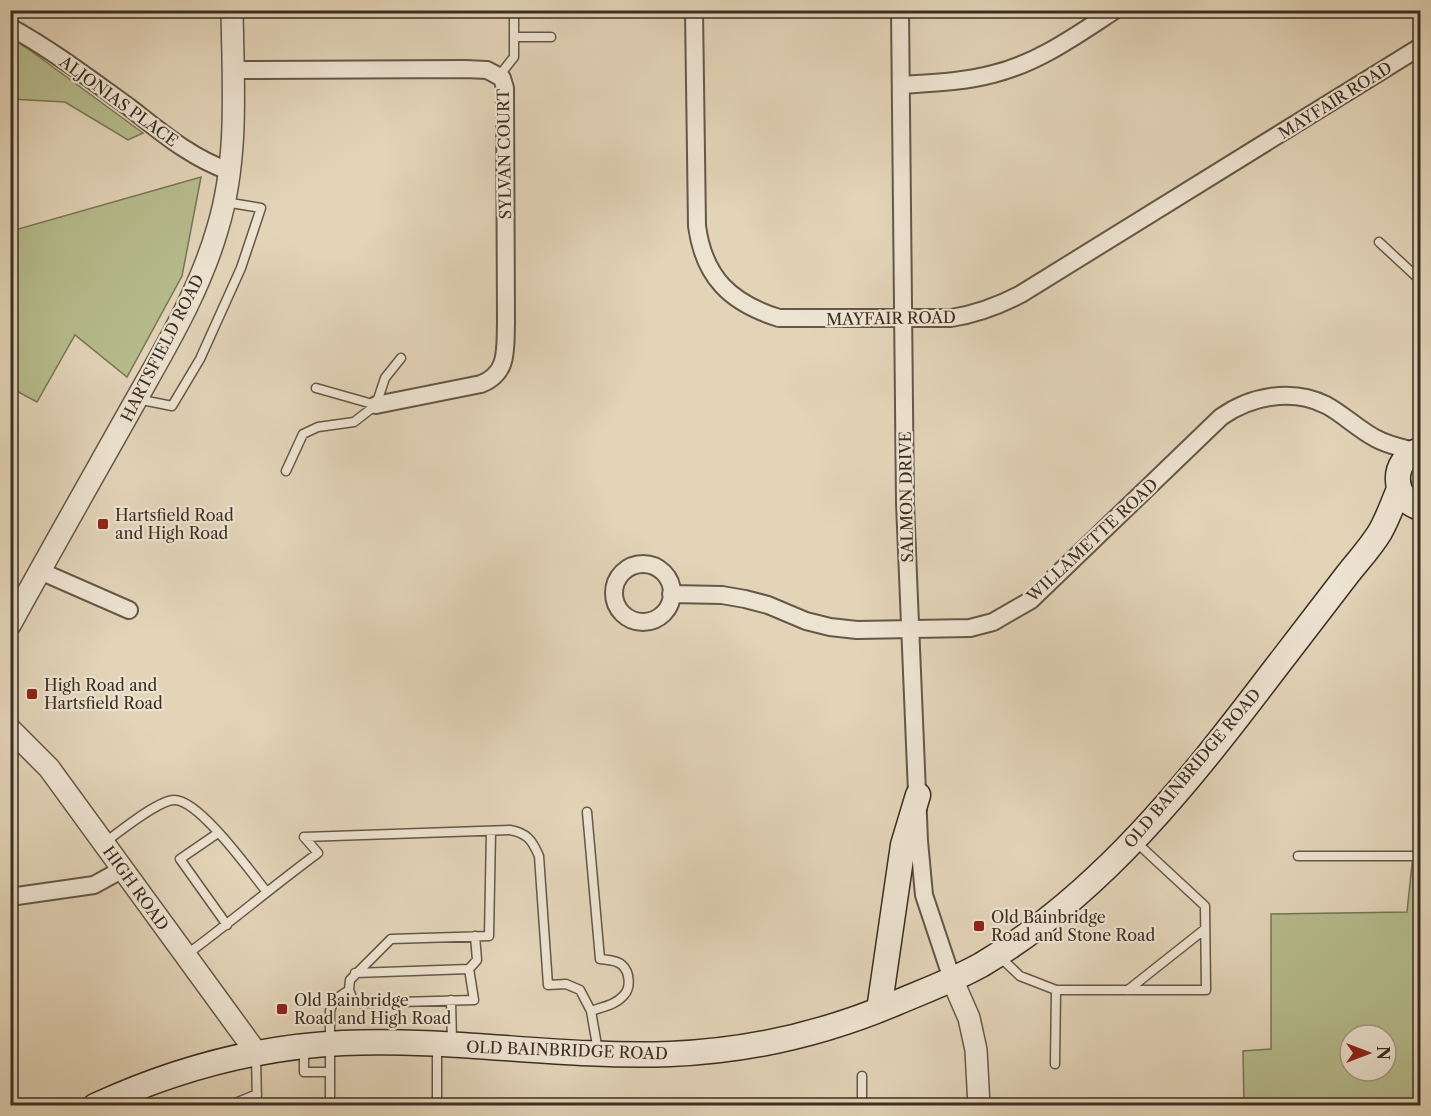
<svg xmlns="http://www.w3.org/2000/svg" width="1431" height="1116" viewBox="0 0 1431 1116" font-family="'Libre Caslon Text',serif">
	<rect width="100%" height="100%" fill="#e3d4b8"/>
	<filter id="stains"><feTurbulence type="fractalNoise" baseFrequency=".00333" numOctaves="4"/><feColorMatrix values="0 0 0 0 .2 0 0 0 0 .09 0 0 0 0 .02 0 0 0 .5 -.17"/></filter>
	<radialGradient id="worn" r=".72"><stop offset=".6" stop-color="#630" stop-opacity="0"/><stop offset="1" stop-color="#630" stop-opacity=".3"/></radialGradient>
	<!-- green -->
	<path fill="#b6bc8d" stroke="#787658" stroke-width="1.5" fill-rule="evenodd" d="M 11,38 L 27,48 L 143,133 L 128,140 L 65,102 L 11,99 Z
		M 201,177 L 182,276 L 127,377 L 75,335 L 37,402 L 11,388 L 11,226 L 15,230 Z
		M 1420,834 L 1420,1105 L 1244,1105 L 1243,1051 L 1271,1049 L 1271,914 L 1407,912 L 1415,836 ZM 1350,1035 L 1386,1035 L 1386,1071 L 1350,1071 Z"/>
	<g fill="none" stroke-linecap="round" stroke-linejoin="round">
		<defs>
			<path id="service" d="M 514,37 L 551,37
				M 499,76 L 514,57 L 514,10
				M 1379,242 L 1420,280
				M 316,388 L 376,405
				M 137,399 L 172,406 L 200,359 L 241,268 L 261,208 L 225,202
				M 286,471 L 303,434 L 318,427 L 354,422 L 376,405 L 385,378 L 401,358
				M 587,812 L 600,959 C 606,960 617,960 622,965 C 630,972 631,988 624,995 C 616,1005 602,1007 591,1011
				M 218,833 L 180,859 L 227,925
				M 304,837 L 510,830 C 527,833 532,840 539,856 L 548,985 L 566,984 L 580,990 L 591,1011 L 598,1051
				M 104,843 C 118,833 159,799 175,800 C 200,801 250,871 266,891
				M 1298,856 L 1420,856
				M 475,936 L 477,960 L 469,969 L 474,1000 L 361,1003 L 353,1000 L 349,990 L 350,980 L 391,939 L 489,936 L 491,831
				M 186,955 C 231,922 273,886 318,853 L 304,837
				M 1000,957 L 1020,976 L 1056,990 L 1206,990 L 1205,906 L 1136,842
				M 355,973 L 469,969
				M 1128,990 L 1205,929
				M 451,1000 L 452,1042
				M 304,1047 L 304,1072 L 330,1072
				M 256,1055 L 257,1106
				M 1055,1064 L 1056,990
				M 862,1076 L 862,1106
				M 228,1106 L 257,1094
				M 330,1106 L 330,1011 L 334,1000 L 349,990
				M 437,1106 L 437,1046"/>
			<path id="minor" d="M 694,10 L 697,226 C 704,278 731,303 779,318 L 951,318 C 976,314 998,306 1021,294 L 1420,47
				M 900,10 L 905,503 L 919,841 L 924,895 L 952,979
				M 10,27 C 52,50 90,79 129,107 C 161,132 191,158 229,171
				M 232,70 L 465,69 L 487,70 L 502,78 L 505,88 L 506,323 C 505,349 509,373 481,384 L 376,405
				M 901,85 C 932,83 963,82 993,74 C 1038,63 1077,35 1115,10
				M614 593a29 29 0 1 1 58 0a29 29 0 1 1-58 0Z
				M 40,571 L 129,610
				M 671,594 L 722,595 L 745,599 L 768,605 L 806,621 L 830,627 L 857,630 L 970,628 L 993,622 L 1031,600 L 1221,417 C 1251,396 1292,388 1326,405 C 1343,414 1358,429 1375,438 C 1387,445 1402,448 1414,451
				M 10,897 L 94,885 L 123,869"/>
			<path id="tertiary" d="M 10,625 C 50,552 91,480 132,407 C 164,350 200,291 218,227 C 239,157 233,82 232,10
				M 10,729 L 49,768 L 256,1052
				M 952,979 L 969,1018 L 976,1050 L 979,1106"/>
			<path id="secondary" d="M 1420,450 C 1390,459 1391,499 1420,508
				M 879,1010 L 903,845 L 918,795
				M 95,1106 C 173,1070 256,1047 343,1043 C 452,1038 560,1058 670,1054 C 749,1051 823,1034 896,1003 C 924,991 954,980 981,965 C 1100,895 1189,782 1271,674 C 1296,641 1322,608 1347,575 C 1358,561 1371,547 1380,532 C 1388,518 1393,503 1399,489"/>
		</defs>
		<!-- service casing -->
		<use href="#service" stroke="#655848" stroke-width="11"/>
		<!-- minor casing -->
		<use href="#minor" stroke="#655848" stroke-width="20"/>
		<!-- tertiary casing -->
		<use href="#tertiary" stroke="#655848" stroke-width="24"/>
		<!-- secondary casing -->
		<use href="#secondary" stroke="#3b2f23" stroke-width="27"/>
		<!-- service -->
		<use href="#service" stroke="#ede3d1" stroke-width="8"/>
		<!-- minor -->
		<use href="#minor" stroke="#ede3d1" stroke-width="16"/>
		<!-- tertiary -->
		<use href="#tertiary" stroke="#ede3d1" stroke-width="21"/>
		<!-- secondary -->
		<use href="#secondary" stroke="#ede3d1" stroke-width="24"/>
	</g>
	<!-- markers -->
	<g fill="#8f2418" stroke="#ede3d1" stroke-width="2">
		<rect x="97" y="518" width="12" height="12" rx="3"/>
		<rect x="26" y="688" width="12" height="12" rx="3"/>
		<rect x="973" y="920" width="12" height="12" rx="3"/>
		<rect x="276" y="1003" width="12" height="12" rx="3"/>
	</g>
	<g text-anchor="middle" stroke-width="4.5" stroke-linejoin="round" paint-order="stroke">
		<!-- street labels -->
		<g font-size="16" fill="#3b2f23" stroke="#ede3d1">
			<text transform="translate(1335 100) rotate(-32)" y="6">MAYFAIR ROAD</text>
			<text transform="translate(119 101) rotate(36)" y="6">ALJONIAS PLACE</text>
			<text transform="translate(504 154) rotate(-91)" y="6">SYLVAN COURT</text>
			<text transform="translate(891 318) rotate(-1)" y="6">MAYFAIR ROAD</text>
			<text transform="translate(162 348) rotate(-63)" y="6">HARTSFIELD ROAD</text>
			<text transform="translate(906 497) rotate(-91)" y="6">SALMON DRIVE</text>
			<text transform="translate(1092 540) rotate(-43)" y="6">WILLAMETTE ROAD</text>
			<text transform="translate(1192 768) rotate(-50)" y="6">OLD BAINBRIDGE ROAD</text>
			<text transform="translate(136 888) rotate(54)" y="6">HIGH ROAD</text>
			<text transform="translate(567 1050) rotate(2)" y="6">OLD BAINBRIDGE ROAD</text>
		</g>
		<!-- poi labels -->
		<g font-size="16" fill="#3b2f23" stroke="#ede3d1" text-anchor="start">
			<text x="115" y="521">Hartsfield Road<tspan x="115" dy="18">and High Road</tspan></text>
			<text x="44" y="691">High Road and<tspan x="44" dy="18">Hartsfield Road</tspan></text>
			<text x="991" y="923">Old Bainbridge<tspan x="991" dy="18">Road and Stone Road</tspan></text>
			<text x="294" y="1006">Old Bainbridge<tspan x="294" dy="18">Road and High Road</tspan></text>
		</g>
	</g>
	<!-- margin -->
	<rect width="1431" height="1116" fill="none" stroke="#e3d4b8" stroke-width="36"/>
	<rect x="12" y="12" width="1407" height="1092" fill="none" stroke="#3b2f23" stroke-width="3"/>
	<rect x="18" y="18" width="1395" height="1080" fill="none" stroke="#3b2f23" stroke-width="1.5"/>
	<!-- north arrow -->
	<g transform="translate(1368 1053) rotate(90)"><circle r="28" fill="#ede3d1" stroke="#a69b8b" stroke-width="1.5"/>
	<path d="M0-4.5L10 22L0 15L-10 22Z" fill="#8f2418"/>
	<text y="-9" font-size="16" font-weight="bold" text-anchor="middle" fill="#3b2f23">N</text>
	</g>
	<rect width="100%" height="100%" filter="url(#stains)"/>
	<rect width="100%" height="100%" fill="url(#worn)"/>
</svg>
